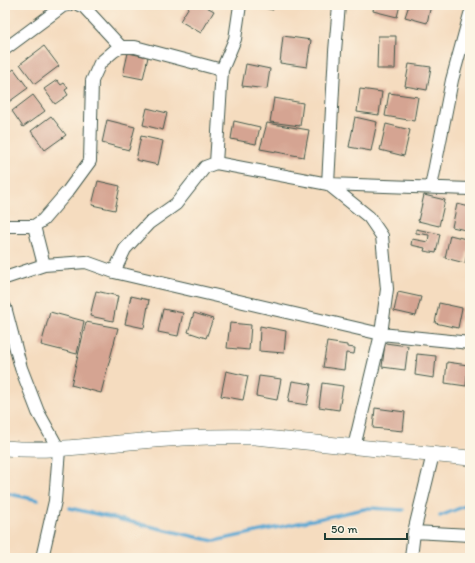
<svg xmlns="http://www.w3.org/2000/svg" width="475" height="563" viewBox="0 0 475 563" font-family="Itim,sans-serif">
	<rect width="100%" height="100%" fill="#fcf5e5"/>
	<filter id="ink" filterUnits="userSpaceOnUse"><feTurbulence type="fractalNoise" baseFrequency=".025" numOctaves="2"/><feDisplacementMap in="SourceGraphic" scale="8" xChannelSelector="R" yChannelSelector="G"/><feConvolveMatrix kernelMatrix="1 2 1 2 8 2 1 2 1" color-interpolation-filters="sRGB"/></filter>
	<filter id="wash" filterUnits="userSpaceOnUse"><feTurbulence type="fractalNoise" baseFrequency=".012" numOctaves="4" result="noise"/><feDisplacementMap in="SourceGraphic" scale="16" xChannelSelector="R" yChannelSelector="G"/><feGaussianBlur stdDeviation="0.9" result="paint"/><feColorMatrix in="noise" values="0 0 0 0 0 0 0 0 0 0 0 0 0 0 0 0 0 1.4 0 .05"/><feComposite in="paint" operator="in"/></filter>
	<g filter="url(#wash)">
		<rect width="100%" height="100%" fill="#f5dcbf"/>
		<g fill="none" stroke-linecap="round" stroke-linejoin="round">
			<!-- stream -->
			<path stroke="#58a6d2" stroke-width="3.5" d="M 5,493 L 38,500
				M 70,508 L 214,541 L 369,508 L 403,510
				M 440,516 L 470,504"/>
		</g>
		<g id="blocks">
			<!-- building -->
			<path fill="#d5a492" d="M 190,5 L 203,5 L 214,11 L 201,33 L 180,21 Z
				M 250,5 L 273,5 L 273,10 Z
				M 374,5 L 400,5 L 397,17 L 373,11 Z
				M 409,5 L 431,5 L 427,23 L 405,17 Z
				M 283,36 L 311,40 L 307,67 L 280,63 Z
				M 378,36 L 396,36 L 395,69 L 377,69 Z
				M 44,46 L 59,66 L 35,84 L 20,64 Z
				M 128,53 L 148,57 L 143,79 L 123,75 Z
				M 246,64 L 270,69 L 267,89 L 242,86 Z
				M 409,64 L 431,67 L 427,90 L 405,86 Z
				M 14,69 L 28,88 L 6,104 L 5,102 L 5,76 Z
				M 57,80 L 61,85 L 64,83 L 68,88 L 65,90 L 68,95 L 55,104 L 44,89 Z
				M 360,89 L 382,92 L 379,115 L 357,112 Z
				M 389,93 L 418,97 L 414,121 L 385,116 Z
				M 33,95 L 45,111 L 23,127 L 12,111 Z
				M 274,98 L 303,103 L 300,126 L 270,122 Z
				M 147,108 L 167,113 L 163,130 L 143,125 Z
				M 51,116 L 66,135 L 45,150 L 31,131 Z
				M 355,117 L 377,122 L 371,151 L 349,147 Z
				M 107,120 L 135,127 L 129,150 L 102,143 Z
				M 234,121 L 260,127 L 256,144 L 231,139 Z
				M 267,123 L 309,130 L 304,157 L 260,149 Z
				M 386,124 L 410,130 L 404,156 L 380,150 Z
				M 141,136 L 163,141 L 158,165 L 136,160 Z
				M 98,181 L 120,186 L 115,210 L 92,205 Z
				M 424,195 L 445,200 L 439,226 L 418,221 Z
				M 457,204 L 470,207 L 470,231 L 452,227 Z
				M 416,229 L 440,234 L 436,253 L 424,251 L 425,248 L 411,245 L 412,239 L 428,242 L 429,235 L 416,233 Z
				M 450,235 L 470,240 L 465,263 L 445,258 Z
				M 96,291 L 118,296 L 113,321 L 90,316 Z
				M 398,292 L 421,297 L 416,316 L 394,311 Z
				M 131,296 L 149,300 L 144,328 L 125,324 Z
				M 439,303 L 462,308 L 458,328 L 435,323 Z
				M 163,309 L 183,313 L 178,336 L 158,332 Z
				M 50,312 L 84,321 L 77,354 L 41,345 Z
				M 194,313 L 213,319 L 206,338 L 188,332 Z
				M 86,322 L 118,328 L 101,393 L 71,385 Z
				M 230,323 L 251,325 L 249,350 L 227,348 Z
				M 260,326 L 286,331 L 284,353 L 259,351 Z
				M 327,342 L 347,345 L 347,347 L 355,348 L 354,354 L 346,353 L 344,370 L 323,367 Z
				M 385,343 L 408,346 L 405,370 L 382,367 Z
				M 417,354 L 436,356 L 434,378 L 415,375 Z
				M 447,362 L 468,365 L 466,386 L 445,383 Z
				M 226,371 L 248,376 L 243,400 L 221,396 Z
				M 259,376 L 281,379 L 277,400 L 256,396 Z
				M 292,381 L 311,384 L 307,405 L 288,402 Z
				M 322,383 L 343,386 L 339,410 L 319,407 Z
				M 375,408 L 405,412 L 403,431 L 373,428 Z"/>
		</g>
	</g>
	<g filter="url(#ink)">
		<use href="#blocks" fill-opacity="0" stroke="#3f5549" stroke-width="1"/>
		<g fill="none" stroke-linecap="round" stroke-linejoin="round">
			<defs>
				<path id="minor" d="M 79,5 L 84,7 L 121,47
					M 339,5 L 335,51 L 328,184 L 369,217 L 382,236 L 387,289 L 381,334 L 354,447
					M 5,49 L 63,6 L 68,5
					M 216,163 L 222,70
					M 431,187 L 452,80 L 470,14
					M 5,226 L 34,226 L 43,220 L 68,191 L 90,161 L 92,81 L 100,63 L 114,51 L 121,47 L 135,47 L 222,70 L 235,39 L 240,5
					M 34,226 L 44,265
					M 114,272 L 125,249 L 149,223 L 176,204 L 205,167 L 216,163 L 328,184 L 470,189
					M 5,278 L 44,265 L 86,262 L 114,272 L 381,334 L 470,343
					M 5,307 L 21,368 L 38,412 L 59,450 L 55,501 L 42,558
					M 414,532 L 470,535
					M 411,558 L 414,532 L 433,454"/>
				<path id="tertiary" d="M 5,448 C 49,452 86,446 130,442 C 172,438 214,436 255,437 L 470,458"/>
			</defs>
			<!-- minor casing -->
			<use href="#minor" stroke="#3f5549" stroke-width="14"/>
			<!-- tertiary casing -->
			<use href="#tertiary" stroke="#3f5549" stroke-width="16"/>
			<!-- minor -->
			<use href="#minor" stroke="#fff" stroke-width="12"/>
			<!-- tertiary -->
			<use href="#tertiary" stroke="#fff" stroke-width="15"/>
		</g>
	</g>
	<!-- margin -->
	<rect width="475" height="563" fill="none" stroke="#fcf5e5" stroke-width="20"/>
	<!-- scale -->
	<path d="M325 533v6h82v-6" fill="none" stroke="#1f3d34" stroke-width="2"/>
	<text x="331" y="533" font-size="12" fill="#1f3d34" stroke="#fcf5e5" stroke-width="3" paint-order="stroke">50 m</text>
</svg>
